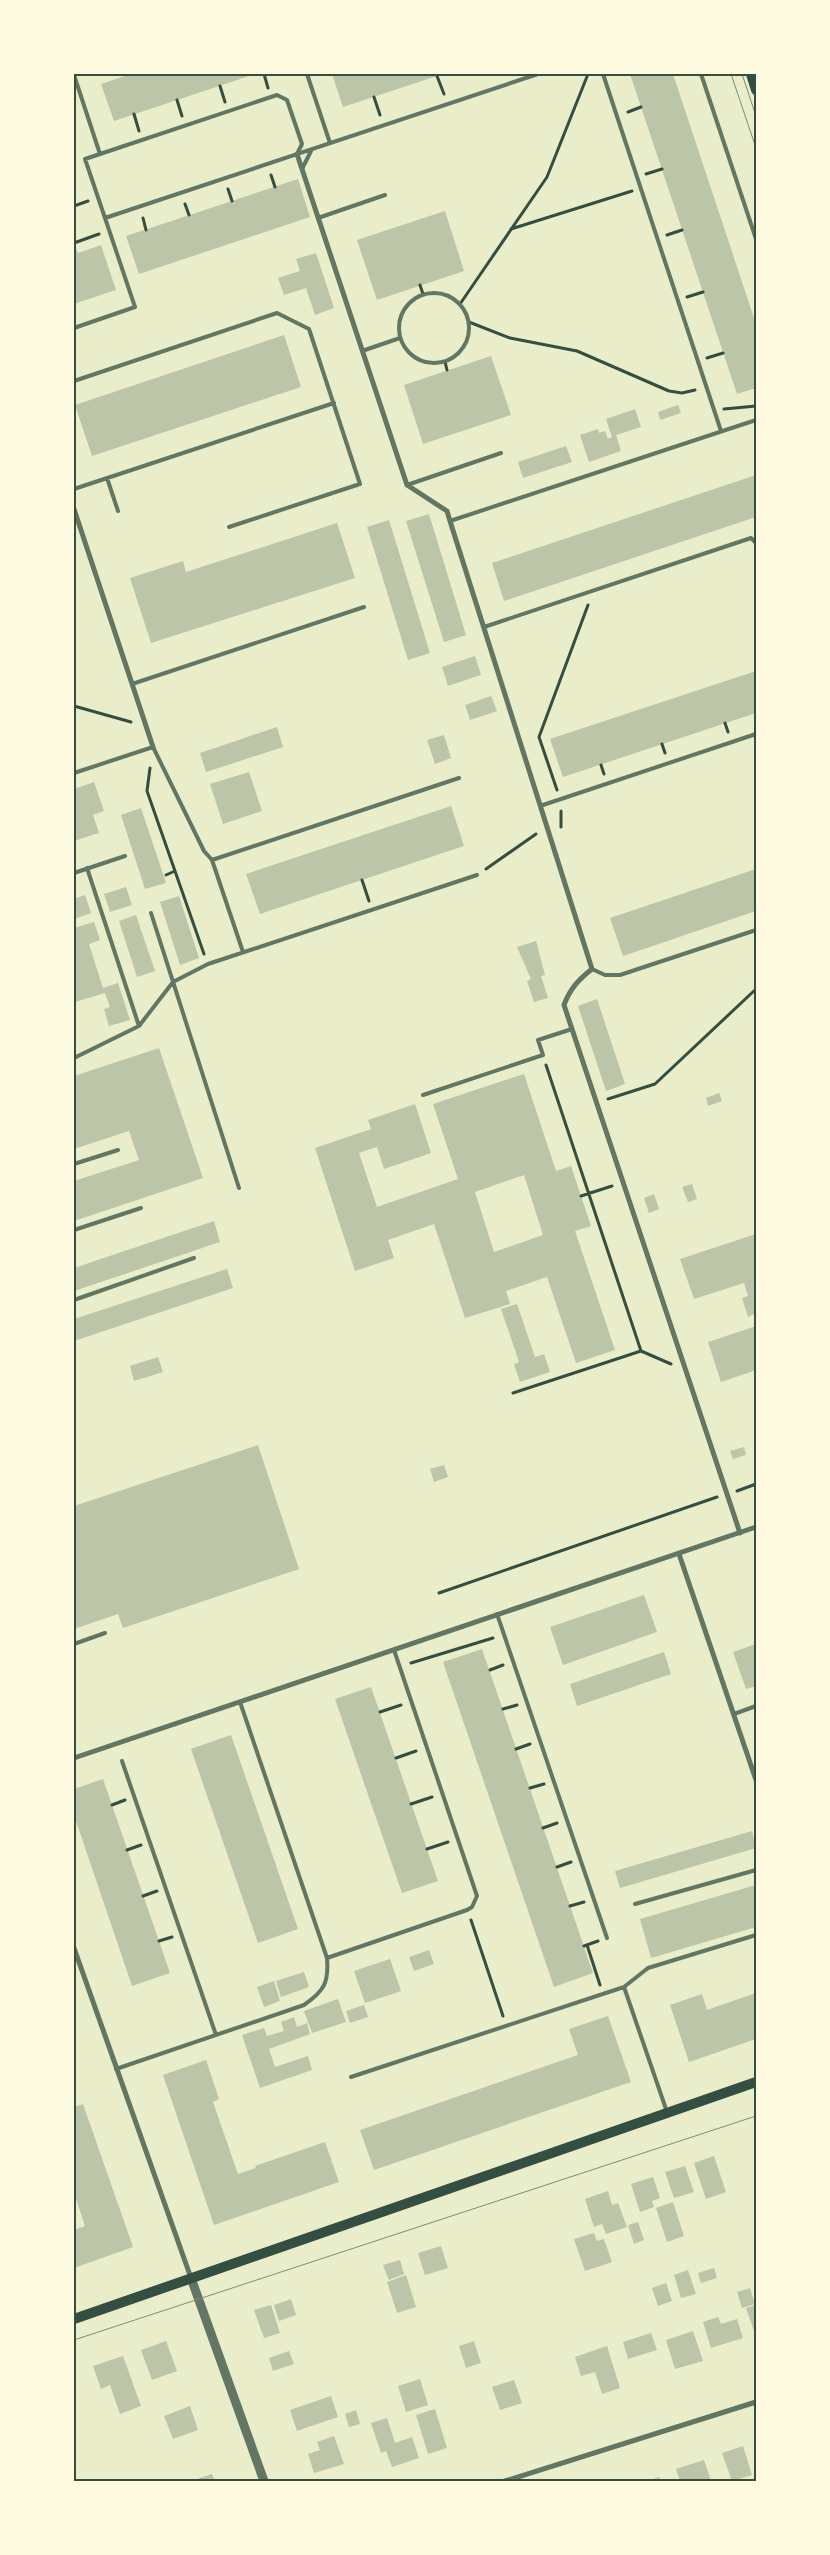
<svg xmlns="http://www.w3.org/2000/svg" width="830" height="2555" viewBox="0 0 830 2555" font-family="Commissioner,sans-serif">
	<rect width="100%" height="100%" fill="#e9edc9"/>
	<!-- building -->
	<path fill="#bcc5a7" fill-rule="evenodd" d="M 131,74 L 255,74 L 114,121 L 101,84 Z
		M 332,74 L 443,74 L 343,107 Z
		M 630,74 L 673,74 L 756,324 L 756,388 L 737,394 Z
		M 298,179 L 310,217 L 139,274 L 126,236 Z
		M 445,211 L 464,271 L 377,300 L 357,240 Z
		M 74,243 L 78,253 L 101,245 L 116,290 L 74,304 Z
		M 316,253 L 334,308 L 315,315 L 306,288 L 284,295 L 278,278 L 300,271 L 296,259 Z
		M 284,335 L 301,387 L 92,456 L 75,405 Z
		M 491,356 L 511,415 L 423,444 L 404,385 Z
		M 678,405 L 681,413 L 660,420 L 658,412 Z
		M 635,409 L 641,427 L 616,435 L 621,451 L 589,462 L 580,435 L 598,429 L 599,433 L 605,431 L 608,439 L 612,437 L 606,419 Z
		M 566,446 L 572,462 L 523,478 L 518,462 Z
		M 756,475 L 756,517 L 504,601 L 492,563 Z
		M 429,514 L 466,635 L 444,642 L 406,521 Z
		M 389,520 L 430,653 L 408,660 L 367,527 Z
		M 337,523 L 355,578 L 151,643 L 130,578 L 183,561 L 186,572 Z
		M 475,656 L 481,675 L 448,686 L 442,667 Z
		M 756,671 L 756,713 L 563,777 L 550,739 Z
		M 491,696 L 497,711 L 470,720 L 465,705 Z
		M 277,727 L 283,747 L 206,772 L 200,753 Z
		M 444,735 L 451,758 L 435,764 L 427,740 Z
		M 249,772 L 262,811 L 223,824 L 210,784 Z
		M 94,782 L 104,811 L 93,815 L 99,833 L 74,841 L 74,789 Z
		M 451,806 L 464,846 L 260,914 L 246,874 Z
		M 141,808 L 166,883 L 145,889 L 121,815 Z
		M 756,869 L 756,911 L 623,956 L 610,918 Z
		M 126,887 L 132,905 L 110,912 L 104,894 Z
		M 85,895 L 91,913 L 74,919 L 74,899 Z
		M 179,896 L 199,958 L 180,965 L 160,902 Z
		M 136,915 L 155,971 L 137,977 L 119,921 Z
		M 94,922 L 100,940 L 89,944 L 103,988 L 118,983 L 130,1020 L 109,1026 L 104,1009 L 110,1007 L 105,993 L 75,1002 L 74,999 L 74,928 Z
		M 536,941 L 545,975 L 541,976 L 548,998 L 534,1002 L 527,981 L 531,979 L 517,947 Z
		M 597,999 L 625,1084 L 606,1091 L 578,1006 Z
		M 159,1048 L 203,1178 L 74,1221 L 74,1181 L 139,1160 L 129,1131 L 74,1149 L 74,1076 Z
		M 524,1074 L 556,1171 L 571,1166 L 591,1226 L 575,1231 L 615,1350 L 576,1363 L 547,1277 L 506,1291 L 510,1304 L 465,1318 L 434,1224 L 388,1240 L 394,1258 L 355,1271 L 315,1148 L 371,1129 L 368,1120 L 415,1104 L 431,1153 L 384,1169 L 377,1147 L 359,1153 L 377,1207 L 458,1179 L 433,1104 ZM 524,1175 L 543,1235 L 494,1252 L 475,1192 Z
		M 719,1093 L 722,1101 L 708,1106 L 706,1098 Z
		M 692,1184 L 697,1199 L 688,1202 L 682,1187 Z
		M 654,1194 L 659,1209 L 649,1213 L 644,1198 Z
		M 214,1221 L 220,1242 L 74,1291 L 74,1268 Z
		M 756,1234 L 756,1320 L 754,1314 L 748,1317 L 742,1298 L 748,1296 L 744,1283 L 694,1299 L 680,1259 Z
		M 227,1269 L 233,1288 L 74,1341 L 74,1319 Z
		M 517,1304 L 535,1357 L 544,1354 L 550,1372 L 520,1382 L 514,1364 L 519,1362 L 501,1309 Z
		M 756,1326 L 756,1370 L 721,1382 L 708,1342 Z
		M 158,1357 L 163,1372 L 134,1381 L 130,1366 Z
		M 258,1445 L 299,1569 L 123,1628 L 118,1614 L 74,1629 L 74,1506 Z
		M 744,1447 L 746,1455 L 733,1459 L 730,1451 Z
		M 444,1465 L 448,1477 L 434,1482 L 430,1469 Z
		M 644,1595 L 657,1632 L 563,1665 L 550,1627 Z
		M 756,1644 L 756,1686 L 746,1689 L 733,1652 Z
		M 482,1649 L 593,1973 L 554,1987 L 443,1662 Z
		M 664,1652 L 671,1674 L 577,1706 L 570,1684 Z
		M 371,1687 L 438,1881 L 402,1893 L 335,1699 Z
		M 231,1735 L 298,1929 L 258,1943 L 191,1749 Z
		M 103,1779 L 170,1973 L 132,1986 L 74,1815 L 74,1789 Z
		M 752,1831 L 756,1848 L 620,1888 L 615,1871 Z
		M 756,1885 L 756,1927 L 651,1958 L 640,1919 Z
		M 429,1950 L 434,1964 L 414,1971 L 409,1957 Z
		M 390,1959 L 401,1991 L 365,2003 L 354,1971 Z
		M 304,1972 L 309,1987 L 281,1997 L 276,1981 Z
		M 274,1981 L 280,2001 L 264,2007 L 257,1987 Z
		M 756,1993 L 756,2039 L 689,2062 L 670,2005 L 702,1994 L 707,2010 Z
		M 338,1999 L 346,2022 L 312,2033 L 304,2011 Z
		M 364,2005 L 368,2017 L 350,2023 L 346,2011 Z
		M 608,2016 L 631,2082 L 374,2170 L 360,2130 L 578,2055 L 569,2029 Z
		M 294,2017 L 297,2027 L 307,2023 L 310,2034 L 269,2049 L 275,2067 L 308,2056 L 312,2070 L 260,2088 L 242,2035 L 264,2028 L 267,2036 L 284,2031 L 281,2022 Z
		M 206,2060 L 219,2099 L 213,2102 L 238,2174 L 256,2168 L 255,2166 L 325,2142 L 339,2182 L 214,2225 L 163,2075 Z
		M 83,2104 L 133,2247 L 74,2268 L 74,2230 L 85,2226 L 74,2193 L 74,2107 Z
		M 714,2156 L 726,2192 L 706,2199 L 694,2163 Z
		M 685,2166 L 694,2192 L 674,2198 L 665,2172 Z
		M 653,2177 L 660,2198 L 652,2201 L 654,2207 L 640,2212 L 631,2184 Z
		M 608,2191 L 612,2205 L 618,2203 L 627,2227 L 606,2234 L 602,2224 L 594,2227 L 585,2199 Z
		M 673,2202 L 684,2236 L 667,2242 L 656,2208 Z
		M 638,2222 L 644,2240 L 634,2244 L 628,2225 Z
		M 594,2233 L 597,2241 L 604,2239 L 612,2262 L 585,2271 L 574,2239 Z
		M 441,2246 L 448,2268 L 425,2275 L 418,2253 Z
		M 400,2260 L 404,2274 L 389,2280 L 383,2265 Z
		M 714,2268 L 717,2278 L 701,2283 L 698,2273 Z
		M 688,2270 L 696,2294 L 681,2298 L 674,2275 Z
		M 406,2275 L 416,2307 L 397,2313 L 387,2282 Z
		M 666,2283 L 672,2301 L 658,2306 L 652,2288 Z
		M 750,2288 L 755,2304 L 742,2308 L 737,2292 Z
		M 291,2299 L 296,2315 L 279,2321 L 274,2305 Z
		M 271,2305 L 280,2333 L 264,2338 L 254,2310 Z
		M 756,2305 L 756,2337 L 746,2308 Z
		M 718,2317 L 721,2324 L 737,2319 L 743,2338 L 711,2348 L 703,2322 Z
		M 693,2331 L 703,2361 L 675,2369 L 666,2340 Z
		M 651,2333 L 657,2350 L 628,2359 L 623,2342 Z
		M 166,2341 L 177,2371 L 152,2380 L 141,2350 Z
		M 474,2341 L 481,2363 L 466,2368 L 459,2346 Z
		M 607,2346 L 620,2388 L 602,2394 L 595,2372 L 581,2376 L 575,2357 Z
		M 289,2351 L 294,2364 L 273,2371 L 269,2358 Z
		M 123,2356 L 141,2406 L 120,2414 L 110,2385 L 101,2389 L 93,2366 Z
		M 420,2379 L 428,2405 L 406,2412 L 398,2386 Z
		M 514,2380 L 522,2403 L 500,2410 L 492,2387 Z
		M 331,2396 L 338,2417 L 297,2431 L 290,2410 Z
		M 190,2406 L 198,2430 L 173,2439 L 164,2416 Z
		M 435,2409 L 447,2448 L 428,2454 L 416,2415 Z
		M 356,2410 L 360,2424 L 349,2427 L 345,2414 Z
		M 387,2418 L 395,2443 L 412,2437 L 419,2458 L 392,2467 L 386,2451 L 381,2453 L 371,2423 Z
		M 334,2436 L 344,2464 L 314,2473 L 308,2454 L 320,2450 L 317,2442 Z
		M 743,2446 L 752,2475 L 732,2481 L 722,2453 Z
		M 704,2460 L 711,2481 L 680,2481 L 676,2469 Z
		M 212,2474 L 215,2481 L 191,2481 Z
		M 659,2477 L 660,2481 L 647,2481 Z"/>
	<g fill="none" stroke-linecap="round" stroke-linejoin="round">
		<!-- path -->
		<path stroke="#344e41" stroke-width="3" d="M 264,74 L 268,88
			M 437,76 L 444,94
			M 220,86 L 225,102
			M 374,97 L 380,115
			M 177,100 L 182,116
			M 628,112 L 641,107
			M 134,114 L 139,131
			M 646,174 L 662,169
			M 271,175 L 275,187
			M 228,189 L 232,201
			M 185,204 L 189,215
			M 74,206 L 88,201
			M 143,218 L 146,230
			M 511,229 L 632,191
			M 667,235 L 682,230
			M 74,243 L 99,234
			M 420,285 L 423,294
			M 687,297 L 703,292
			M 460,304 L 547,177 L 588,74
			M 469,322 L 510,338 L 577,351 L 669,391 L 682,393 L 695,390
			M 707,358 L 723,353
			M 445,362 L 447,370
			M 724,409 L 756,406
			M 74,706 L 131,722
			M 725,723 L 728,732
			M 662,744 L 665,753
			M 601,765 L 604,774
			M 150,768 L 147,791 L 204,954
			M 557,790 L 539,737 L 588,605
			M 561,811 L 561,827
			M 486,869 L 536,834
			M 166,875 L 175,871
			M 362,880 L 369,901
			M 546,1065 L 641,1351 L 671,1364
			M 608,1099 L 655,1084 L 756,989
			M 581,1196 L 612,1186
			M 513,1393 L 641,1351
			M 737,1491 L 756,1484
			M 439,1593 L 717,1497
			M 411,1663 L 493,1638
			M 490,1670 L 503,1665
			M 503,1709 L 517,1705
			M 380,1712 L 401,1705
			M 516,1749 L 530,1744
			M 396,1758 L 416,1751
			M 530,1788 L 544,1784
			M 411,1804 L 432,1797
			M 112,1805 L 125,1800
			M 543,1828 L 557,1823
			M 427,1849 L 448,1842
			M 127,1850 L 141,1845
			M 557,1867 L 571,1862
			M 143,1896 L 157,1891
			M 570,1906 L 584,1902
			M 471,1920 L 503,2016
			M 159,1941 L 172,1937
			M 587,1945 L 600,1985
			M 584,1946 L 598,1941"/>
		<!-- service -->
		<path stroke="#617663" stroke-width="4" d="M 307,74 L 330,143
			M 603,74 L 721,431
			M 701,74 L 756,239
			M 74,75 L 100,154 L 85,159 L 105,218
			M 100,154 L 277,95 L 287,100 L 302,144 L 297,154
			M 302,169 L 311,151
			M 318,218 L 385,195
			M399 328a35 35 0 1 1 70 0a35 35 0 1 1-70 0Z
			M 74,328 L 135,307 L 105,218 L 538,74
			M 362,351 L 400,338
			M 74,381 L 277,313 L 309,329 L 360,484 L 229,527
			M 107,478 L 118,511
			M 407,485 L 501,453
			M 74,489 L 334,403
			M 450,521 L 756,420
			M 484,627 L 751,538 L 756,543
			M 132,684 L 364,607
			M 74,773 L 153,747 L 204,851 L 212,860
			M 540,806 L 756,734
			M 87,868 L 139,1026
			M 74,873 L 125,856
			M 151,913 L 239,1188
			M 243,952 L 212,860 L 459,778
			M 592,969 L 605,975 L 620,975 L 756,930
			M 74,1058 L 139,1026 L 173,982 L 208,964 L 477,875
			M 423,1095 L 543,1055 L 538,1040 L 572,1029
			M 74,1164 L 118,1150
			M 74,1230 L 141,1208
			M 74,1300 L 194,1258
			M 497,1614 L 607,1938
			M 74,1644 L 105,1633
			M 734,1714 L 756,1706
			M 122,1761 L 216,2035
			M 635,1904 L 756,1870
			M 327,1958 L 467,1910 L 472,1907 L 477,1896 L 394,1650
			M 624,1987 L 667,2112
			M 116,2069 L 304,2005 C 324,1991 329,1983 327,1958 L 240,1702
			M 351,2077 L 624,1987 L 648,1968 L 756,1935"/>
		<!-- minor -->
		<path stroke="#617663" stroke-width="5" d="M 297,154 L 407,485 L 447,511 L 450,521 L 592,969 C 578,980 570,989 564,1005 L 740,1533
			M 74,509 L 153,747
			M 679,1554 L 756,1780
			M 74,1758 L 756,1527
			M 74,1948 L 191,2278
			M 505,2481 L 756,2402"/>
		<!-- tertiary -->
		<path stroke="#617663" stroke-width="9" d="M 191,2278 L 264,2481"/>
		<!-- secondary -->
		<path stroke="#344e41" stroke-width="10" d="M 751,74 L 756,90
			M 74,2319 L 756,2082"/>
		<!-- tram -->
		<path stroke="#7c8e77" stroke-width="1" d="M 731,74 L 756,148
			M 742,74 L 756,116
			M 74,2340 L 756,2116"/>
	</g>
	<!-- border -->
	<rect width="830" height="2555" fill="none" stroke="#fefae0" stroke-width="150"/>
	<rect x="75" y="75" width="680" height="2405" fill="none" stroke="#344e41" stroke-width="2"/>
</svg>
